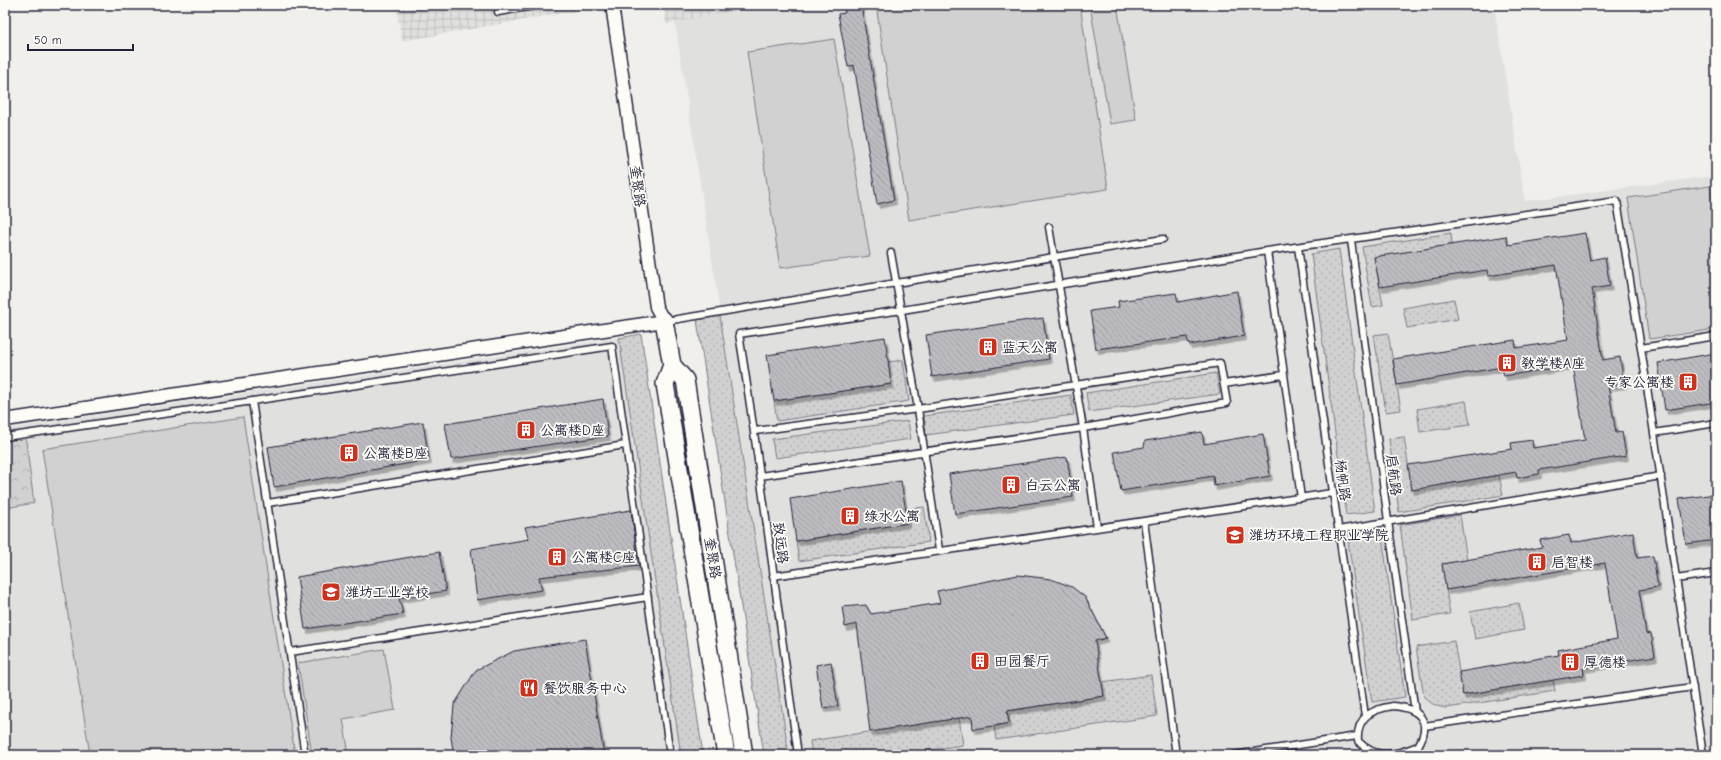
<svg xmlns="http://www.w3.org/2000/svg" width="1721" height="760" viewBox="0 0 1721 760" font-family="'Comic Neue','LXGW WenKai TC',sans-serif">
	<defs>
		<pattern id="industrial-grid" width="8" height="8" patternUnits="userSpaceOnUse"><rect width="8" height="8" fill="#e0e0df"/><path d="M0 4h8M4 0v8" fill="none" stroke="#c0c0c0"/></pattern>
		<pattern id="forest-crowns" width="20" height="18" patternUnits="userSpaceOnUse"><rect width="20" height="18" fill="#d2d1d1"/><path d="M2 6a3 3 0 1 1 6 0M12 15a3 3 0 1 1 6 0" fill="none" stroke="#b4b3b4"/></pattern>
		<pattern id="garden-dots" width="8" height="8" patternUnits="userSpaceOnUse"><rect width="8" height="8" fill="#d2d1d1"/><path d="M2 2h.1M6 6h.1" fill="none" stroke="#b4b3b4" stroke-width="1.8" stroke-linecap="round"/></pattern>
		<pattern id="building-back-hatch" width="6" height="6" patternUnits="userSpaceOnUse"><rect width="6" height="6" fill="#bcbcc0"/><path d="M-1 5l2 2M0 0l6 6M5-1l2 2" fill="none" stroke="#a1a1a6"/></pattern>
		<filter id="shadow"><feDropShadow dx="2.5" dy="4.5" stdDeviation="0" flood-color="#0004"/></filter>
	</defs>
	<rect width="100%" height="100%" fill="#f0efec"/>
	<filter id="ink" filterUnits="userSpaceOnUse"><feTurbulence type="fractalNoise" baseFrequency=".025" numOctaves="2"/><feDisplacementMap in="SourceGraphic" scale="8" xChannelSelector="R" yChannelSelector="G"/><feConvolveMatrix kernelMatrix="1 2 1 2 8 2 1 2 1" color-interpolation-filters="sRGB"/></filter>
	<g filter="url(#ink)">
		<!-- built -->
		<path fill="#e0e0df" d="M 767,5 L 1494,5 L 1525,201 L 1713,176 L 1716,191 L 1716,755 L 789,755 L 675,22 Z
			M 619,338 L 681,755 L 5,755 L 5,429 Z"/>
		<!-- industrial -->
		<path fill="url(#industrial-grid)" d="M 396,5 L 586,5 L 587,9 L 402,41 Z
			M 663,5 L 767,5 L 666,24 Z"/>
		<!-- forest -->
		<path fill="url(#forest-crowns)" stroke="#7a7a86" d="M 25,434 L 34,503 L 5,508 L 5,437 Z"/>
		<!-- garden -->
		<path fill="url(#garden-dots)" stroke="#7a7a86" d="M 1451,233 L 1452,245 L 1374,257 L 1383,305 L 1372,307 L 1362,247 Z
			M 1339,249 L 1375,511 L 1346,515 L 1311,254 Z
			M 1454,299 L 1458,319 L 1407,328 L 1403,308 Z
			M 720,316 L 789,755 L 764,755 L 697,320 Z
			M 1388,333 L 1401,410 L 1386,412 L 1374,335 Z
			M 641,334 L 703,755 L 681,755 L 619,338 Z
			M 903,360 L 909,401 L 777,421 L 774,401 L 891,384 L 888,362 Z
			M 1216,373 L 1220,394 L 1089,412 L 1086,393 Z
			M 1071,395 L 1074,415 L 926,435 L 924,416 Z
			M 1466,401 L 1470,425 L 1420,432 L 1417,409 Z
			M 908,421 L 911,439 L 775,458 L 772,439 Z
			M 1404,437 L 1412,490 L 1499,475 L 1503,495 L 1399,512 L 1389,439 Z
			M 924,507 L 929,542 L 799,561 L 796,541 L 908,523 L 906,509 Z
			M 1460,515 L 1467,560 L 1442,564 L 1450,614 L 1413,620 L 1400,525 Z
			M 1381,529 L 1405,697 L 1372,702 L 1347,534 Z
			M 1519,603 L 1524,630 L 1475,639 L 1470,612 Z
			M 1454,641 L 1463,695 L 1553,680 L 1555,691 L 1447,708 C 1437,707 1431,704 1424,697 L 1416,647 Z
			M 1151,675 L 1157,716 L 996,740 L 994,726 L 1009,723 L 1007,711 L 1103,696 L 1102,682 Z
			M 959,718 L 963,745 L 898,755 L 812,755 L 810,741 Z"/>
		<!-- pitch -->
		<path fill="#d2d1d1" stroke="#7a7a86" d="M 876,5 L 1080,5 L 1108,189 L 909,220 Z
			M 1090,5 L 1117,5 L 1136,120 L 1110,124 Z
			M 834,39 L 870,256 L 780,268 L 747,52 Z
			M 1710,186 L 1716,229 L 1716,329 L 1649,339 L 1628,198 Z
			M 243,417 L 295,755 L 90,755 L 42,449 Z
			M 384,649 L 395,710 L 343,719 L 349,755 L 312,755 L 298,663 Z"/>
		<!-- building -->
		<path fill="url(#building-back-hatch)" stroke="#22223b" filter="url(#shadow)" d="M 844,5 L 861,5 L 894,200 L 877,204 L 854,65 L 848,67 L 838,14 L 845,13 Z
			M 1585,233 L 1590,260 L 1605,257 L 1610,286 L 1592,289 L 1603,360 L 1620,357 L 1624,384 L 1608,386 L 1616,433 L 1622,432 L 1626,456 L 1539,470 L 1539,474 L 1517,478 L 1516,472 L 1412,490 L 1408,465 L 1512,449 L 1511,443 L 1532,440 L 1533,448 L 1585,440 L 1573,365 L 1504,376 L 1502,367 L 1397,385 L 1393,359 L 1515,340 L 1516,348 L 1568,340 L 1556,265 L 1488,276 L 1487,270 L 1380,287 L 1374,257 L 1506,236 L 1508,245 Z
			M 1237,291 L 1244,336 L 1189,345 L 1187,337 L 1096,349 L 1090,311 L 1119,307 L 1118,301 L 1176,293 L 1178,302 Z
			M 1043,318 L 1049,359 L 932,377 L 926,335 Z
			M 885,337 L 891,384 L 774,401 L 767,355 Z
			M 1716,353 L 1716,402 L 1665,410 L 1658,363 Z
			M 603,399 L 608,436 L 451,459 L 445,424 Z
			M 423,422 L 429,460 L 274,487 L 268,447 Z
			M 1202,432 L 1204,444 L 1263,434 L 1270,476 L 1214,486 L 1213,476 L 1121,491 L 1114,452 L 1144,447 L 1145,441 Z
			M 1067,457 L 1073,497 L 955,514 L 949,474 Z
			M 901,481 L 908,523 L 796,541 L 790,499 Z
			M 1716,494 L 1716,540 L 1686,544 L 1679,499 Z
			M 631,510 L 639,566 L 539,577 L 542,590 L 477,600 L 471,549 L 529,539 L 525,527 Z
			M 1633,532 L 1637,558 L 1653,556 L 1658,587 L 1639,590 L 1646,634 L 1651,633 L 1655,656 L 1583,668 L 1584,675 L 1463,695 L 1459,672 L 1559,655 L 1558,650 L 1617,639 L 1605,563 L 1446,590 L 1442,564 L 1542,547 L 1540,540 L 1569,535 L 1571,543 Z
			M 439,552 L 446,591 L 399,598 L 403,614 L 305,629 L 297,577 Z
			M 1018,575 L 1051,579 L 1072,587 L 1085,597 L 1106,638 L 1095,641 L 1104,696 L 1007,711 L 1009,723 L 994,726 L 973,729 L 972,716 L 870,732 L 857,624 L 845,627 L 842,607 L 866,605 L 871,614 L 940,603 L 937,591 Z
			M 585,639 L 604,755 L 454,755 L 451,738 L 454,705 L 476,670 L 514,651 Z
			M 831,662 L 838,706 L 823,708 L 816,665 Z"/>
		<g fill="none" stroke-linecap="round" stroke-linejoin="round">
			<defs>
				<path id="lane" d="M 498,12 L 539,5
					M 1049,227 L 1083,428 L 1097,528
					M 1351,240 L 1388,521 L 1415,712
					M 1298,247 L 1365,716
					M 1267,251 L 1301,498
					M 891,253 L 918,409 L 939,550
					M 666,321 L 1163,239
					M 1641,348 L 1716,336
					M 1224,384 L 1283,375
					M 252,401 L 305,755
					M 755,431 L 918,409 L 1220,363 L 1227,403 L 1083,428 L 760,476
					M 1654,433 L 1716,423
					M 5,437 L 246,402 L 612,346 L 670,755
					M 268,503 L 625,445
					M 1144,521 L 1176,755
					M 1338,530 L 1661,476
					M 773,576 L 1332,493
					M 1676,579 L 1716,573
					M 290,652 L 648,597
					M 1393,706 C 1419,708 1433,721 1418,746 C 1396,755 1376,760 1358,741 C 1356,717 1372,709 1393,706 Z
					M 1424,726 L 1693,687
					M 1418,746 L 1420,755
					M 798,755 C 778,615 762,474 739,334 L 902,310 L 1267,251 L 1617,201 L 1641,348 L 1703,755
					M 1234,755 L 1357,736"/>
				<path id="street" d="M 5,420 L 664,321 L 656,307 L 612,5"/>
				<path id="secondary" d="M 664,321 L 672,365 L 665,384 L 726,755
					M 672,365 L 685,380 L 744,755"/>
			</defs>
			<!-- lane casing -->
			<use href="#lane" stroke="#22223b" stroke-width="9"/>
			<!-- street casing -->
			<use href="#street" stroke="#22223b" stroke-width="15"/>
			<!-- secondary casing -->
			<use href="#secondary" stroke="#22223b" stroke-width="20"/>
			<!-- lane -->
			<use href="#lane" stroke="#fdfcf7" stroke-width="6"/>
			<!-- street -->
			<use href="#street" stroke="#fdfcf7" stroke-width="12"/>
			<!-- secondary -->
			<use href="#secondary" stroke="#fdfcf7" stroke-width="17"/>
		</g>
	</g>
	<!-- icons -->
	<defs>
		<symbol id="building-square" viewBox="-11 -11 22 22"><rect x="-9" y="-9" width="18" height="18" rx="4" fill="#c8321e" stroke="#fdfcf7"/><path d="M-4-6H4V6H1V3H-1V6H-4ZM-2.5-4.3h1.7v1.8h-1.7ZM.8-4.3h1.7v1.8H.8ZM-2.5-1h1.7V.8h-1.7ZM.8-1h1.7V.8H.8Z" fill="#fff"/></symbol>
		<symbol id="university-square" viewBox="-11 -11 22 22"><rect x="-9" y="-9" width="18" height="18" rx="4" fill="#c8321e" stroke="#fdfcf7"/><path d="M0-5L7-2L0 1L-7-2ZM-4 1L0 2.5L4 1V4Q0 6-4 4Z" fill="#fff"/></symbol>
		<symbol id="school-square" viewBox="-11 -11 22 22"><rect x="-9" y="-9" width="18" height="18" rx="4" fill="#c8321e" stroke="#fdfcf7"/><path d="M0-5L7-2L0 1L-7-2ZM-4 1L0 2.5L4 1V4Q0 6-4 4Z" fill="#fff"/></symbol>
		<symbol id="restaurant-square" viewBox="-11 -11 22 22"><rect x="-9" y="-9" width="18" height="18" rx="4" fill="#c8321e" stroke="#fdfcf7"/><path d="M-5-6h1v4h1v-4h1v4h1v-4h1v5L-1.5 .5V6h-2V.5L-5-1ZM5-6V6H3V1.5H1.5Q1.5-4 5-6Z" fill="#fff"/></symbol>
	</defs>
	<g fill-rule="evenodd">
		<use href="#building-square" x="977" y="336" width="22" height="22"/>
		<use href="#building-square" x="1496" y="352" width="22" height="22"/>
		<use href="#building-square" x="1677" y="371" width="22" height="22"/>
		<use href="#building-square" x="515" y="419" width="22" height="22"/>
		<use href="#building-square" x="338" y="442" width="22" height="22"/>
		<use href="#building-square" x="1000" y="474" width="22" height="22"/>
		<use href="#building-square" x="839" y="505" width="22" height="22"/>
		<use href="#university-square" x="1224" y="524" width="22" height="22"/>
		<use href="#building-square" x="546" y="546" width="22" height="22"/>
		<use href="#building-square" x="1526" y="551" width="22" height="22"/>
		<use href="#school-square" x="320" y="581" width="22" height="22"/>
		<use href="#building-square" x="969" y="650" width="22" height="22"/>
		<use href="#building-square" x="1559" y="651" width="22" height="22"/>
		<use href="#restaurant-square" x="518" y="677" width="22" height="22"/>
	</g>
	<g text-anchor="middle" stroke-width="3.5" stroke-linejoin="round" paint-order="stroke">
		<!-- street labels -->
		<g font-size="14" fill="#22223b" stroke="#fdfcf7">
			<text transform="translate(638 186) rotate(82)" y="5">奎聚路</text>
			<text transform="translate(1394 475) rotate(83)" y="5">启航路</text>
			<text transform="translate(1343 480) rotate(82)" y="5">杨帆路</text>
			<text transform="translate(781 543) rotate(83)" y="5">致远路</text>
			<text transform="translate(713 558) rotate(81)" y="5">奎聚路</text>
		</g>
		<!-- poi labels -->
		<g font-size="14" fill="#22223b" stroke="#fdfcf7" text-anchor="start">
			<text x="1002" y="352">蓝天公寓</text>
			<text x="1521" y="368">教学楼A座</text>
			<text x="1674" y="387" text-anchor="end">专家公寓楼</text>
			<text x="540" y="435">公寓楼D座</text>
			<text x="363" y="458">公寓楼B座</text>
			<text x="1025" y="490">白云公寓</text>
			<text x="864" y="521">绿水公寓</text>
			<text x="1249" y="540">潍坊环境工程职业学院</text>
			<text x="571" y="562">公寓楼C座</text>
			<text x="1551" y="567">启智楼</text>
			<text x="345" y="597">潍坊工业学校</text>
			<text x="994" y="666">田园餐厅</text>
			<text x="1584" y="667">厚德楼</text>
			<text x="543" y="693">餐饮服务中心</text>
		</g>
	</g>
	<!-- margin -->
	<rect width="1721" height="760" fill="none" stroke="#fdfcf7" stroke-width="20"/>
	<rect x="10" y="10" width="1701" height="740" fill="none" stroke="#22223b" stroke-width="1.5" filter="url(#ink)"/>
	<!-- scale -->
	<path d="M28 44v6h105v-6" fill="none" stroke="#22223b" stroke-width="2"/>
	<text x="34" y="44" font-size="12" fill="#22223b" stroke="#fdfcf7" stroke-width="3" paint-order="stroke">50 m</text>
</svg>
